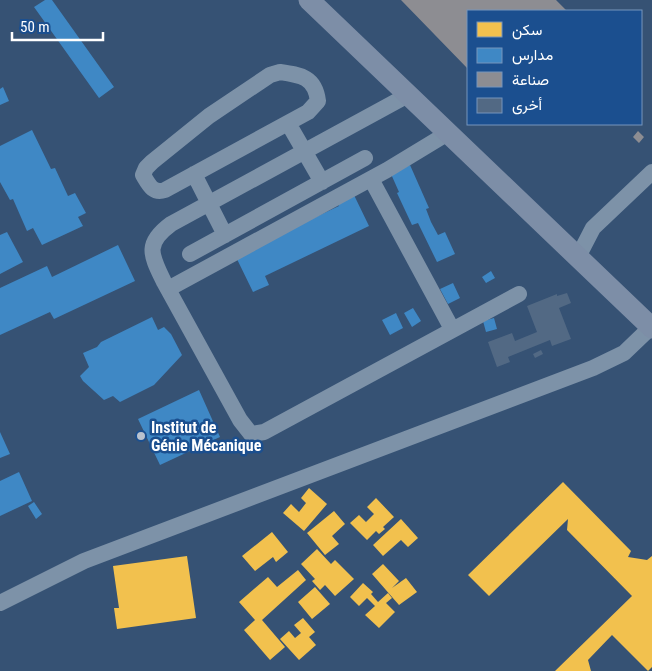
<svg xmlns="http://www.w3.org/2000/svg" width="652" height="671" viewBox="0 0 652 671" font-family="'Roboto Condensed',Vazirmatn,sans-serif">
	<rect width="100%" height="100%" fill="#365274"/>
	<!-- homes -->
	<path fill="#f2c14e" d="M 563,482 L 631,551 L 628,557 L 647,560 L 652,556 L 652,667 L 648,671 L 612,635 L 588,660 L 591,671 L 555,671 L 632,596 L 567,530 L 568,519 L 489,596 L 468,575 Z
		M 309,488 L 327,504 L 304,531 L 283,513 L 291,504 L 299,512 L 306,503 L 301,498 Z
		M 376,498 L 394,517 L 383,527 L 385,529 L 379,534 L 376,531 L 367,540 L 350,523 L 359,515 L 366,522 L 374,514 L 367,507 Z
		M 334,511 L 345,524 L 332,536 L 339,544 L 325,555 L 307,533 Z
		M 401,519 L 418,538 L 408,547 L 401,540 L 383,556 L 373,545 Z
		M 272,532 L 288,552 L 276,562 L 273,557 L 255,571 L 242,556 Z
		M 317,549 L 331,564 L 335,560 L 354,579 L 335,596 L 325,585 L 320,590 L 312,581 L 315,579 L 301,564 Z
		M 187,556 L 196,618 L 117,629 L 114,608 L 119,608 L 113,566 Z
		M 383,564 L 399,581 L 392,588 L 406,578 L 417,592 L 399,605 L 372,574 Z
		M 298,570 L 306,580 L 262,620 L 285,647 L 270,660 L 244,630 L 255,620 L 239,602 L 268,577 L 277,587 Z
		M 363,583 L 373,592 L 371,594 L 378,602 L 388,593 L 392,598 L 386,603 L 395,612 L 379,628 L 365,615 L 375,606 L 367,598 L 359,606 L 350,597 Z
		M 315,587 L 330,604 L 312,619 L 298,602 Z
		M 303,618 L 315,632 L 309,637 L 316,645 L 299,660 L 280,639 L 289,631 L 295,638 L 301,633 L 294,625 Z"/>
	<!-- schools -->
	<path fill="#3f88c5" d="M 45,0 L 52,0 L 114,87 L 99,98 L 34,7 Z
		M 3,87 L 9,101 L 0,105 L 0,89 Z
		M 32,130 L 51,169 L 55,168 L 68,196 L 75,193 L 86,213 L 78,217 L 83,226 L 42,245 L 33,228 L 27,231 L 13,199 L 10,200 L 0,182 L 0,146 Z
		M 410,165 L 429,208 L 426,209 L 431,222 L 438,235 L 445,232 L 455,254 L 437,262 L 418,223 L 412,225 L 397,193 L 399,192 L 391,174 Z
		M 353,193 L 369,226 L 265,276 L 269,285 L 253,292 L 235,255 L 339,206 L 336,201 Z
		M 7,232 L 23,262 L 0,274 L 0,235 Z
		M 118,245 L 135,281 L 54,319 L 50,312 L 0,335 L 0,288 L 47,266 L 52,277 Z
		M 491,271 L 495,278 L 486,283 L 482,277 Z
		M 453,283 L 460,298 L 448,304 L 440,289 Z
		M 413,308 L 421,321 L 412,327 L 404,313 Z
		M 396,313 L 403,328 L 390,335 L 382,320 Z
		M 152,317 L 158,330 L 164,327 L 171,334 L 182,355 L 154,385 L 120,402 L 113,396 L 104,400 L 83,381 L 80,376 L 89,367 L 83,353 L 97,347 L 101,342 Z
		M 494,318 L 497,329 L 486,332 L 483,321 Z
		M 199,390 L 220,437 L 160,465 L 138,419 Z
		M 0,432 L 10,454 L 0,458 Z
		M 19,472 L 32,501 L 0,516 L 0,481 Z
		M 34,502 L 42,514 L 36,519 L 28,506 Z"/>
	<!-- industry -->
	<path fill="#8d8d92" d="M 401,0 L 556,0 L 567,11 L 468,11 L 468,69 Z
		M 638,131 L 644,137 L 639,143 L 633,137 Z"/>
	<!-- building -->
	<path fill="#526984" d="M 567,293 L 571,303 L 559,308 L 571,339 L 552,346 L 550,340 L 508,357 L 510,362 L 497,367 L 488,342 L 512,333 L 515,341 L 537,332 L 527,306 L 557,294 L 557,296 Z
		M 541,350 L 543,354 L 535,358 L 533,354 Z"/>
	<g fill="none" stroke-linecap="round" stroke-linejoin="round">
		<!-- minor -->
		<path stroke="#7d92a8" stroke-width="16" d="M 280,72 C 301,75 315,77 318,101 L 308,112 L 165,190 C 153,194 149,185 143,175 L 146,168 L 152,162 L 209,116 L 270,75 Z
			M 408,95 L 171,224 C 144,244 151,255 164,282 L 240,420 L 251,434 L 264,432 L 519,294
			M 288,123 L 322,182
			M 194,174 L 225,235
			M 371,179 L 452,329
			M 190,254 L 365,158
			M 578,257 L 593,228 L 652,172
			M 168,289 L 387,170 L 448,133
			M 0,603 L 84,561 L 593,368 L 624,353 L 651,327"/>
		<!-- major -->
		<path stroke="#7d8ea7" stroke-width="21" d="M 309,0 L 652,328"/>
	</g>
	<!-- markers -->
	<circle fill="#b9c2ce" stroke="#1b4f8f" stroke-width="2" cx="141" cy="436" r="5"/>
	<g text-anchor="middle" stroke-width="5" stroke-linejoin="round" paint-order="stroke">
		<!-- poi labels -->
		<g font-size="16" font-weight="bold" fill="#fff" stroke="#1b4f8f" text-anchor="start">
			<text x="151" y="433">Institut de<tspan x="151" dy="18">Génie Mécanique</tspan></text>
		</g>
	</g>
	<!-- legend -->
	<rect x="467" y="10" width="175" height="115" fill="#1b4f8f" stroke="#7695bc"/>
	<rect x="477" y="22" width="25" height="15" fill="#f2c14e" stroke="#7695bc"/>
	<text x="512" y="35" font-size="15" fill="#ffffff">سكن</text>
	<rect x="477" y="48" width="25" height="15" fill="#3f88c5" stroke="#7695bc"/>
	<text x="512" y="60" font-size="15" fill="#ffffff">مدارس</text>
	<rect x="477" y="72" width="25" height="15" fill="#8d8d92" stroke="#7695bc"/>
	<text x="512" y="85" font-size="15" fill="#ffffff">صناعة</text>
	<rect x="477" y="98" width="25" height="15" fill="#526984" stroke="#7695bc"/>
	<text x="512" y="110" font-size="15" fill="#ffffff">أخرى</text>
	<!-- scale -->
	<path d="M12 32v8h91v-8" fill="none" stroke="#ffffff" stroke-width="2.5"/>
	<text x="20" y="32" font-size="15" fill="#ffffff" stroke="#1b4f8f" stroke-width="4" paint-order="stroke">50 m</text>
</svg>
